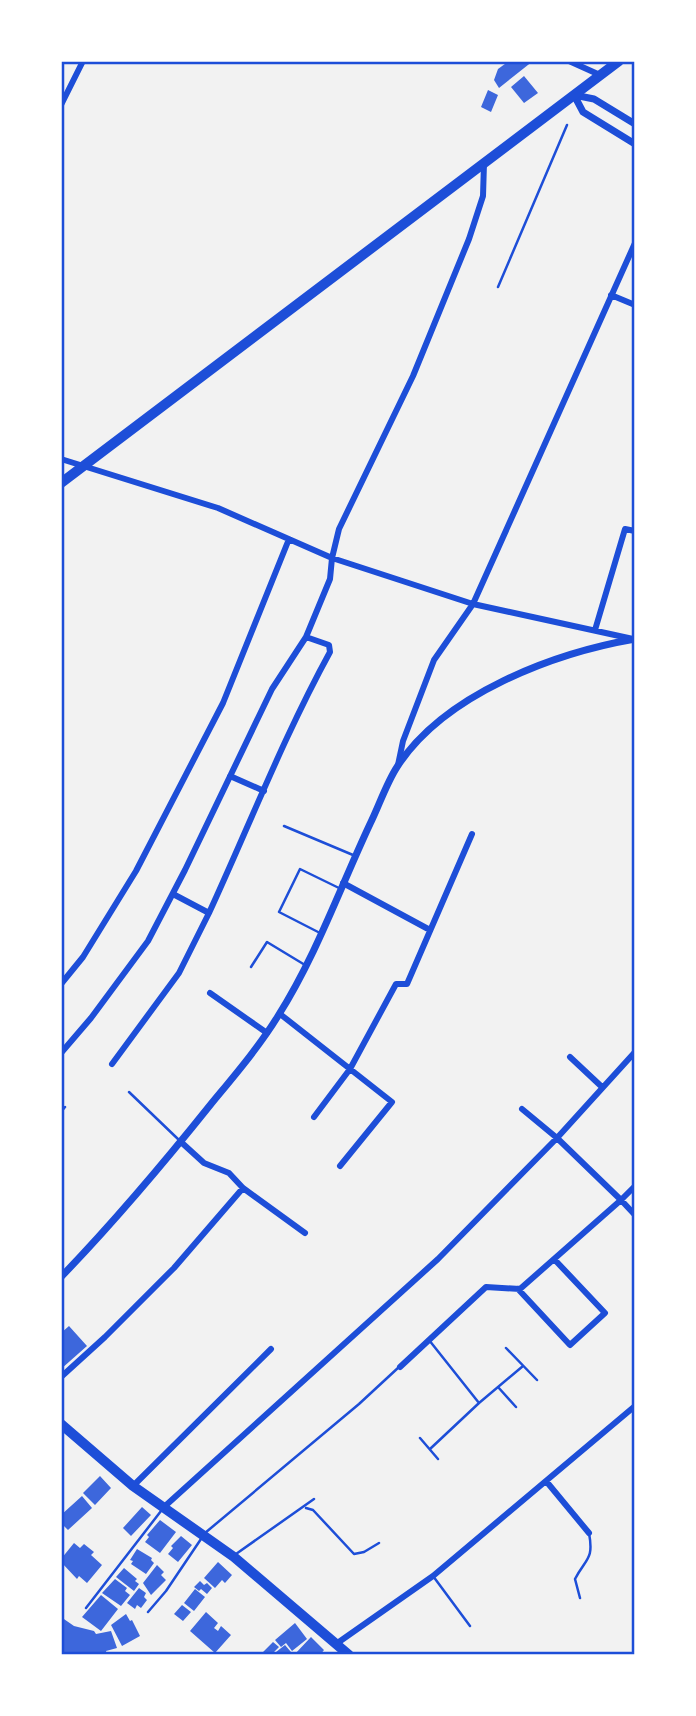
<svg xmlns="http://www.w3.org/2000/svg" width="696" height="1716" viewBox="0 0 696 1716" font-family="'Public Sans',sans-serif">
	<rect width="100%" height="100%" fill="#f2f2f2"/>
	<!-- building -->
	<path fill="#3d67dc" d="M 509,61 L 533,61 L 499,88 L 494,80 L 498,69 Z
		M 524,76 L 538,93 L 524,103 L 511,87 Z
		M 488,90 L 498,95 L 491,112 L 481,107 Z
		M 69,1326 L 87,1346 L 61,1369 L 61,1333 Z
		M 100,1476 L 111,1488 L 95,1505 L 83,1493 Z
		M 82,1496 L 92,1508 L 68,1530 L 61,1523 L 61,1515 Z
		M 142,1507 L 151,1515 L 131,1536 L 123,1528 Z
		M 160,1520 L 176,1532 L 160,1553 L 145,1542 L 149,1537 L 147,1535 Z
		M 181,1536 L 192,1545 L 178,1562 L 168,1554 L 173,1548 L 171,1546 Z
		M 74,1543 L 80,1548 L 84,1544 L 94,1552 L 91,1555 L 102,1565 L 87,1583 L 79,1576 L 77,1579 L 61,1562 L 61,1559 Z
		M 137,1549 L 152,1558 L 151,1560 L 154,1563 L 146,1574 L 131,1564 L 133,1561 L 130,1560 Z
		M 218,1562 L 232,1575 L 225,1583 L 222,1580 L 215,1588 L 204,1578 Z
		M 157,1565 L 164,1572 L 161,1575 L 166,1580 L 151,1595 L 143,1583 Z
		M 124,1568 L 137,1579 L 135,1581 L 139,1584 L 134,1591 L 116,1577 Z
		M 115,1579 L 127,1588 L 125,1591 L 130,1595 L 121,1606 L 102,1593 Z
		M 200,1581 L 204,1585 L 207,1583 L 212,1588 L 207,1594 L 201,1589 L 199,1591 L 194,1587 Z
		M 139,1588 L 146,1593 L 144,1597 L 147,1600 L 141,1608 L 137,1605 L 135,1609 L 127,1603 Z
		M 195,1589 L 205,1597 L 194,1611 L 184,1603 Z
		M 101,1595 L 118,1609 L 101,1631 L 82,1617 Z
		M 182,1605 L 191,1612 L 183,1621 L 174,1614 Z
		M 206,1612 L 218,1623 L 214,1628 L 218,1631 L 221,1626 L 231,1635 L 215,1653 L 190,1631 Z
		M 126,1614 L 130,1621 L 132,1620 L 140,1636 L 122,1646 L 111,1625 Z
		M 61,1617 L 74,1626 L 94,1631 L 96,1634 L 111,1631 L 117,1648 L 106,1651 L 107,1655 L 61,1655 Z
		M 295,1623 L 307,1639 L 292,1651 L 286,1643 L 281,1647 L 275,1640 Z
		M 311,1637 L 324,1650 L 320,1655 L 294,1655 Z
		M 273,1642 L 279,1647 L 273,1653 L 275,1655 L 260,1655 Z
		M 285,1645 L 291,1652 L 288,1655 L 278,1655 L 276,1652 Z"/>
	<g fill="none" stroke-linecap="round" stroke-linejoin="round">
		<!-- path -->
		<path stroke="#1d4ed8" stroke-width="2.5" d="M 498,287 L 567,125"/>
		<!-- service -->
		<path stroke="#1d4ed8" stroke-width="2.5" d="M 284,826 L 353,855
			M 320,933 L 279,912 L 300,869 L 341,889
			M 251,967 L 267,942 L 305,965
			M 129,1092 L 179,1140
			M 61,1112 L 65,1107
			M 429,1340 L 479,1403
			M 506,1348 L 537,1380
			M 498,1387 L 516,1407
			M 420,1438 L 438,1459
			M 430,1449 L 479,1403 L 523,1366
			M 306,1508 L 313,1510 L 354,1554 L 364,1552 L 379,1543
			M 205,1533 L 359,1404 L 399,1367
			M 236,1554 L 314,1499
			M 433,1576 L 470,1626
			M 580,1598 L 575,1579 C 586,1558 594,1560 589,1533
			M 86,1608 L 161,1511
			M 148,1612 L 166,1591 L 201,1539"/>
		<!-- minor -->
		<path stroke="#1d4ed8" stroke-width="6" d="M 569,61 L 600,75
			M 61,105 L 83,61
			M 611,295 L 635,305
			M 61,459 L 218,508 L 332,558 L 473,604 L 633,639
			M 595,630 L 625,529 L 635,531
			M 398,765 L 403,741 L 434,660 L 473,604 L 635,243
			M 230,776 L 264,791
			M 343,883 L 430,930
			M 173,894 L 209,913 C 249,826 284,736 330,652 L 329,645 L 306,637
			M 61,984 L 83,957 L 136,871 L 223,703 L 289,539
			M 210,993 L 267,1033
			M 280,1014 L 392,1102 L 340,1166
			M 61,1053 L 91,1018 L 148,941 L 185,870 L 272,689 L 306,637 L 330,579 L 332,558 L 339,529 L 413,376 L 469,239 L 483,196 L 484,163
			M 570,1057 L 602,1087
			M 112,1064 L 179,973 L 209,913
			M 314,1117 L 350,1069 L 396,984 L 407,984 L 472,834
			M 181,1142 L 204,1163 L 229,1173 L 243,1188 L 305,1233
			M 635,1186 L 621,1200 L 635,1215
			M 518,1289 L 570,1345 L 605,1313 L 554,1259
			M 400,1367 L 486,1287 L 520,1289 L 621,1200 L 557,1138 L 522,1109
			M 61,1377 L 105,1337 L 174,1268 L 243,1188
			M 546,1481 L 589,1533
			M 133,1486 L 271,1349
			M 164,1507 L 438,1259 L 557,1138 L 635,1052
			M 336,1644 L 433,1576 L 635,1406"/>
		<!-- tertiary -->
		<path stroke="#1d4ed8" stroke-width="7" d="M 574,95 L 583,112 L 635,144
			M 574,95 L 594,99 L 635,124
			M 61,1277 C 114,1222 163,1164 211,1104 C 234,1076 259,1047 278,1016 C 316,956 340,888 370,824 C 379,806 386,784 397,767 C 444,694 554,653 635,639"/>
		<!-- primary -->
		<path stroke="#1d4ed8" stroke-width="10" d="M 61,483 L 619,61
			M 61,1424 L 133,1486 L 234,1557 L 349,1655"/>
	</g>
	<!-- border -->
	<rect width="696" height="1716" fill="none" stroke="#ffffff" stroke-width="126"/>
	<rect x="63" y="63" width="570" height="1590" fill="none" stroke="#1d4ed8" stroke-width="2.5"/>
</svg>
